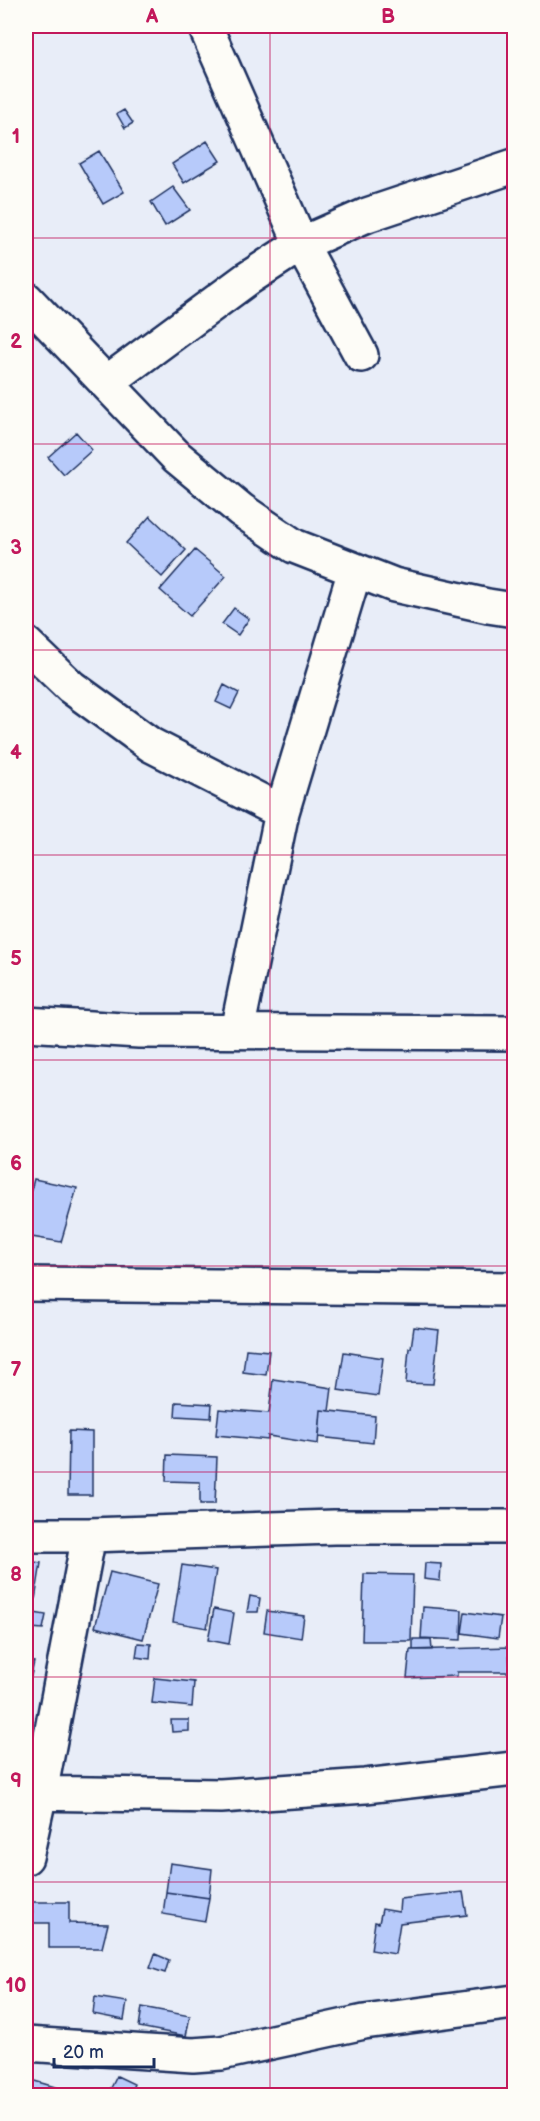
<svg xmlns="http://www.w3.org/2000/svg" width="540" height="2121" viewBox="0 0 540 2121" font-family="'Balsamiq Sans',sans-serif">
	<rect width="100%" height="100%" fill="#e8edf8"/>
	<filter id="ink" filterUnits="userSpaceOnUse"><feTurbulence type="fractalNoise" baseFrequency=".0167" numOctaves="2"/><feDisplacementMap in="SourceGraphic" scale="12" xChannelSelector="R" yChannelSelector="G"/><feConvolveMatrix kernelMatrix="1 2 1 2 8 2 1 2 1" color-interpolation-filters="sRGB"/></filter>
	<g filter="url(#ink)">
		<!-- building -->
		<path fill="#b7cafa" stroke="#1b2f5e" stroke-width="1.5" d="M 124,110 L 133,123 L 125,128 L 117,114 Z
			M 207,141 L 220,161 L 184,183 L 172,164 Z
			M 99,151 L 124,192 L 103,204 L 79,163 Z
			M 173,187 L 190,210 L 165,226 L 151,202 Z
			M 76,432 L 92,450 L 64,475 L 48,457 Z
			M 150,516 L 186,550 L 162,577 L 126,543 Z
			M 195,550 L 226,576 L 190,616 L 160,590 Z
			M 234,608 L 249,619 L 238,635 L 222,624 Z
			M 224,685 L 239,693 L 231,709 L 216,702 Z
			M 34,1179 L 77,1188 L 61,1242 L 26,1236 L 26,1209 Z
			M 414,1327 L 439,1330 L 433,1384 L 406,1383 L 409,1348 L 411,1348 Z
			M 246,1349 L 269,1351 L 266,1375 L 243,1372 Z
			M 344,1352 L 383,1358 L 378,1396 L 338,1390 Z
			M 273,1379 L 332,1388 L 329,1411 L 321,1410 L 318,1444 L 268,1436 L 268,1440 L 216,1435 L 219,1409 L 269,1413 Z
			M 176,1402 L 212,1404 L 211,1418 L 175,1416 Z
			M 321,1410 L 375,1416 L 373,1443 L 319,1437 Z
			M 69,1431 L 92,1432 L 92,1495 L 68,1495 Z
			M 167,1455 L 217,1457 L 215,1504 L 200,1504 L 200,1482 L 166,1481 Z
			M 26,1561 L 41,1563 L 34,1606 L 26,1604 Z
			M 425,1563 L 441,1564 L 440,1581 L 424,1579 Z
			M 182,1565 L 216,1570 L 207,1628 L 173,1622 Z
			M 110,1572 L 158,1584 L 143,1639 L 95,1627 Z
			M 364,1574 L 413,1575 L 411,1641 L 362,1641 Z
			M 250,1596 L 260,1598 L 258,1612 L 247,1612 Z
			M 423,1607 L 462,1610 L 461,1640 L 421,1638 Z
			M 214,1609 L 234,1613 L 229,1644 L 208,1640 Z
			M 267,1611 L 304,1616 L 301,1638 L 264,1632 Z
			M 465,1612 L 501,1617 L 498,1638 L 462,1633 Z
			M 34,1613 L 46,1615 L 43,1629 L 31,1628 Z
			M 413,1639 L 431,1639 L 432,1650 L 413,1650 Z
			M 138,1643 L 151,1644 L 150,1659 L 136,1657 Z
			M 509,1647 L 510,1672 L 457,1672 L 457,1676 L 407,1678 L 410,1650 Z
			M 26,1661 L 34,1662 L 28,1690 L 26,1690 Z
			M 513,1668 L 514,1668 L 514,1705 L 510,1704 Z
			M 155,1678 L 194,1682 L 192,1707 L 152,1703 Z
			M 171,1720 L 189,1720 L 189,1731 L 172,1732 Z
			M 170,1863 L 212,1869 L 209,1898 L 166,1892 Z
			M 166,1892 L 209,1898 L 205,1921 L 163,1914 Z
			M 463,1892 L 467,1915 L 400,1923 L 395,1954 L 371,1950 L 375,1922 L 379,1923 L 382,1909 L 399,1912 L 400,1899 Z
			M 32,1902 L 69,1902 L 69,1923 L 108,1924 L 102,1948 L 49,1948 L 49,1923 L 33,1923 Z
			M 155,1954 L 169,1960 L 165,1973 L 150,1968 Z
			M 95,1997 L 127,2002 L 124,2020 L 93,2014 Z
			M 142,2007 L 190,2016 L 186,2036 L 139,2027 Z
			M 117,2076 L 134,2084 L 129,2096 L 107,2096 Z
			M 31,2080 L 76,2093 L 75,2096 L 27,2096 Z"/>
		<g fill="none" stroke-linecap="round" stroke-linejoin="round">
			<defs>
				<path id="minor" d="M 205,26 L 301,244 L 361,355
					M 26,299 L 177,457 L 241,510 L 294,546 L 394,585 L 488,606 L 514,610
					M 106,383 L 247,279 L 301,244 L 367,215 L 514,166
					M 26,644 L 71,687 L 151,745 L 282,812
					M 26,1024 L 139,1031 L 514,1033
					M 237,1031 L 282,812 L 355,570
					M 26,1284 L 514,1289
					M 26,1535 L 89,1535 L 334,1527 L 514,1527
					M 26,1793 L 221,1796 L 365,1786 L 514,1769
					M 26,1857 L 40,1793 L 89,1535
					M 26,2044 L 193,2055 L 221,2053 L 364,2022 L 514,2002"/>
			</defs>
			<!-- minor casing -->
			<use href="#minor" stroke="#1b2f5e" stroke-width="38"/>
			<!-- minor -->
			<use href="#minor" stroke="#fdfcf7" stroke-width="33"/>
		</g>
	</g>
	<!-- grid -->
	<path fill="none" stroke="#c2185b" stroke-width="1.5" stroke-opacity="0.55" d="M 270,26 L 270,2096M 26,238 L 514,238M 26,444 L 514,444M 26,650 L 514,650M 26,855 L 514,855M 26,1060 L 514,1060M 26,1266 L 514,1266M 26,1472 L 514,1472M 26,1677 L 514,1677M 26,1882 L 514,1882"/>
	<!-- margin -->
	<rect width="540" height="2121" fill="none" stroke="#fdfcf7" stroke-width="66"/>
	<!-- scale -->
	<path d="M54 2058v9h100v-9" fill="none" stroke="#1b2f5e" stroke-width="3"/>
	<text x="63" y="2058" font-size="18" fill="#1b2f5e" stroke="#fdfcf7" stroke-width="4.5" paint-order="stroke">20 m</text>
	<rect x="33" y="33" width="474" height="2055" fill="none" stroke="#c2185b" stroke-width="2"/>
	<g font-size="20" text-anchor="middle" font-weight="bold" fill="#c2185b">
		<text x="152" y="23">A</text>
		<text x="388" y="23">B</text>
		<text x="16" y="143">1</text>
		<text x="16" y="348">2</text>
		<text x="16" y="554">3</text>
		<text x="16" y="759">4</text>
		<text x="16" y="965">5</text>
		<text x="16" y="1170">6</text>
		<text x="16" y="1376">7</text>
		<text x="16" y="1581">8</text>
		<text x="16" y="1787">9</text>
		<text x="16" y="1992">10</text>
	</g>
</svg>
